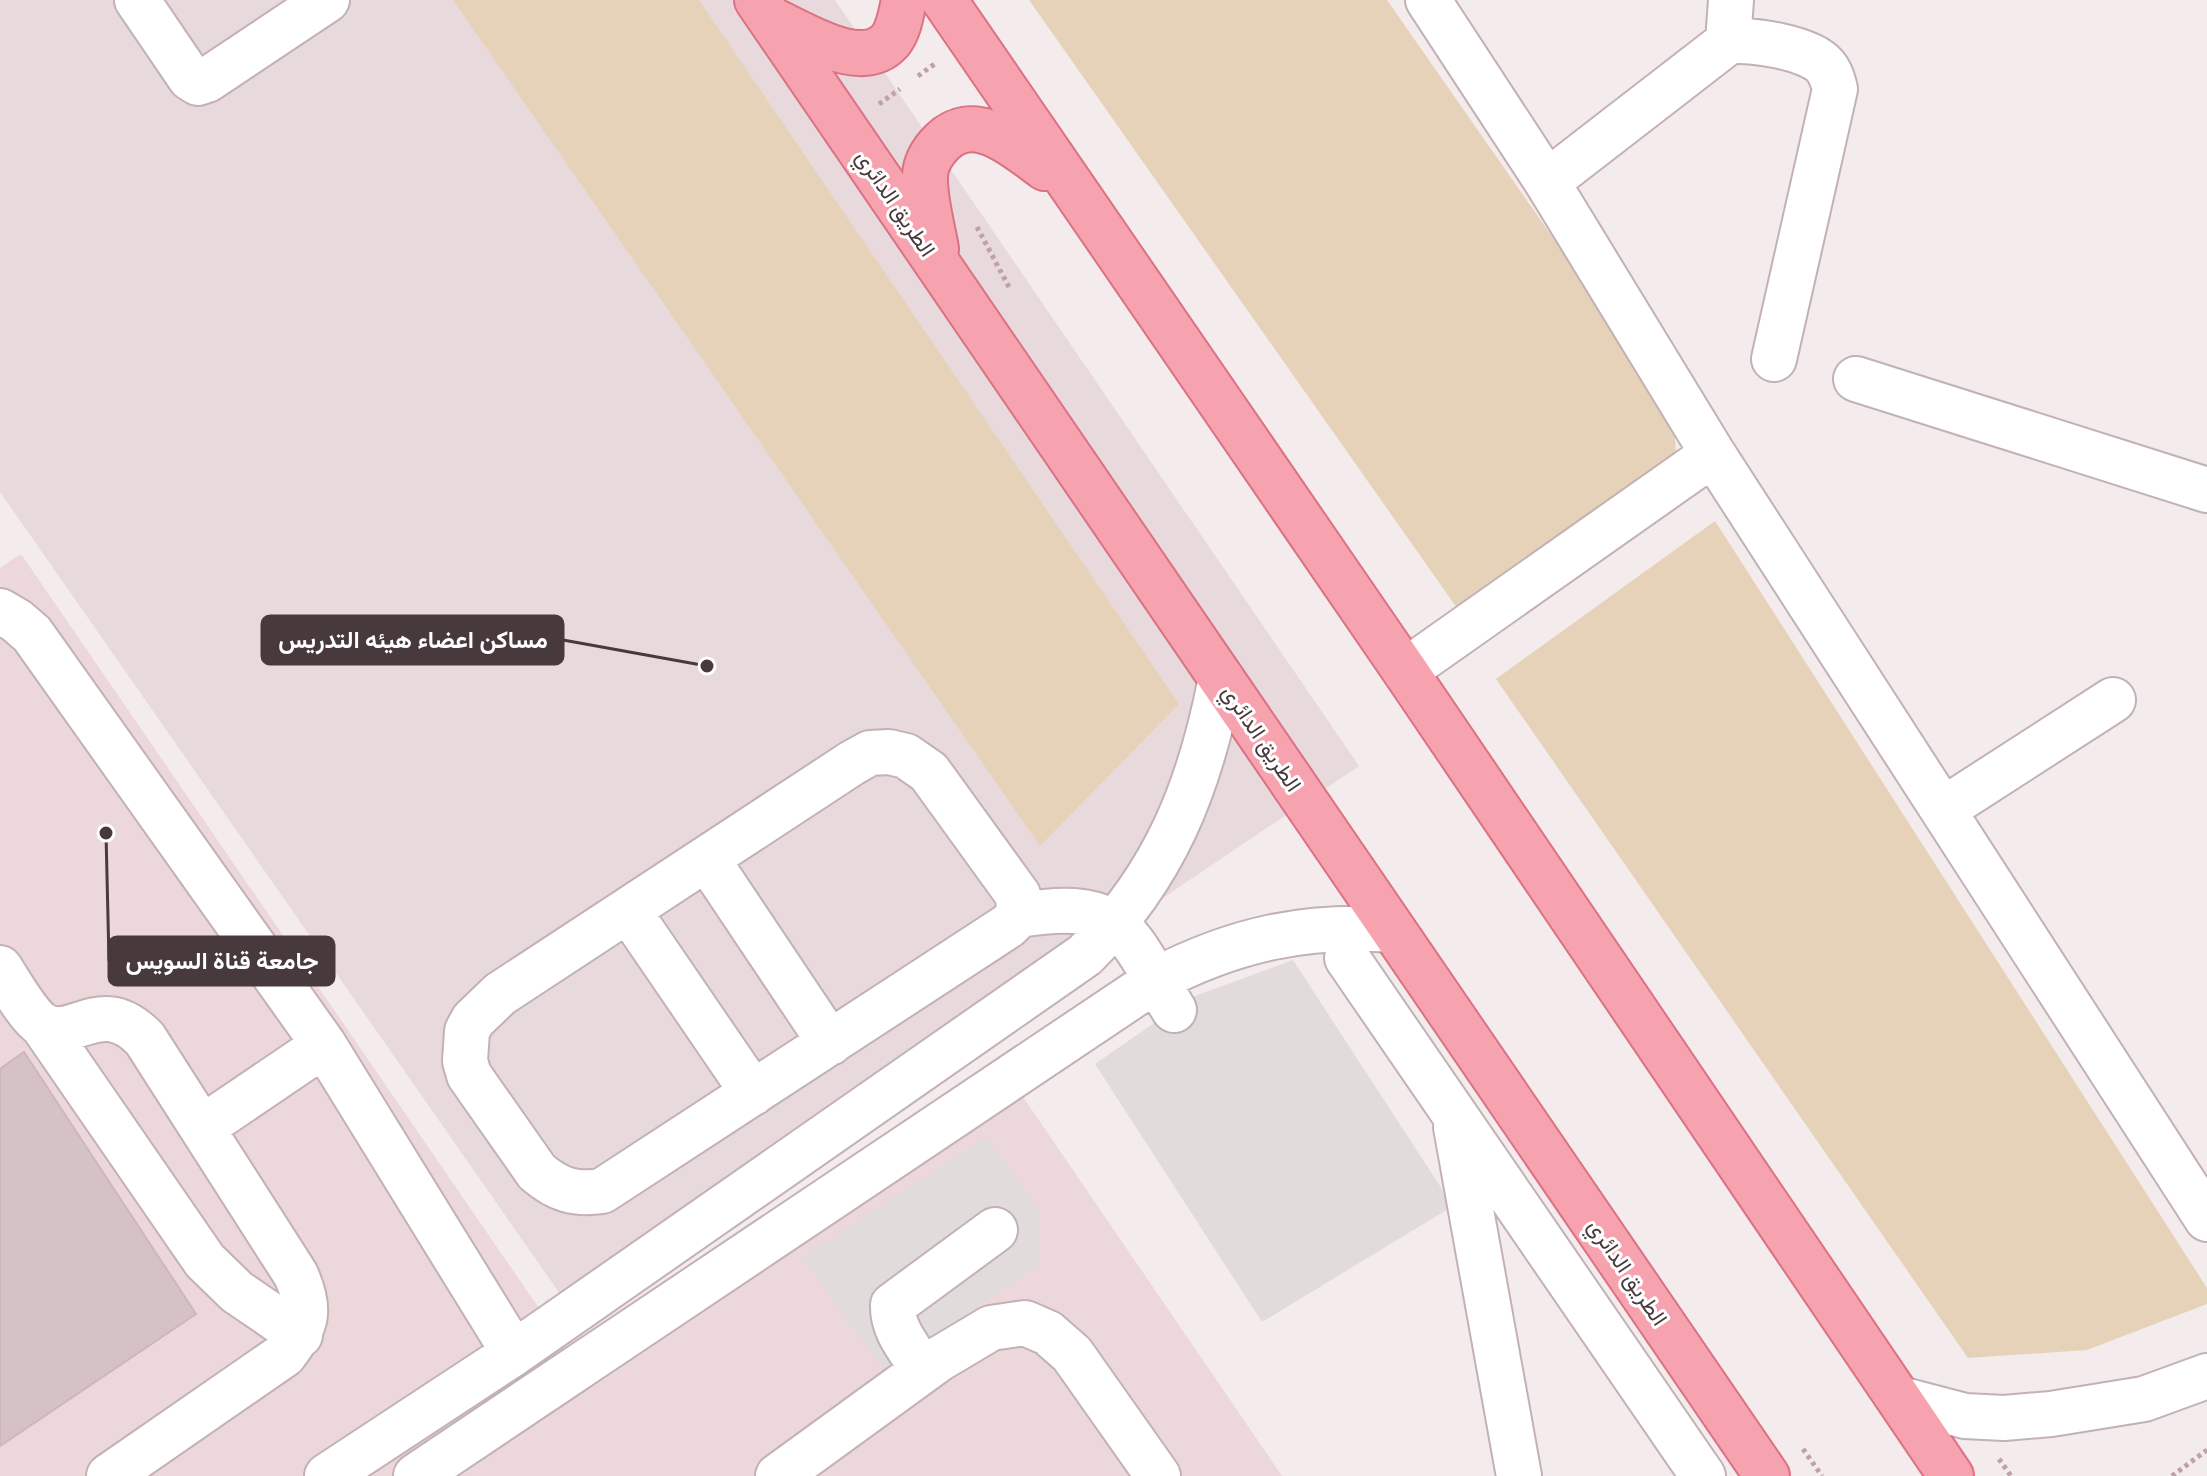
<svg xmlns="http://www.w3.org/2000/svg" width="2207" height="1476" viewBox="0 0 2207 1476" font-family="'Public Sans',Vazirmatn,sans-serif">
	<rect width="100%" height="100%" fill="#f4ebed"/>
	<!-- residential -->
	<path fill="#e8dadc" d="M 0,0 L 835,0 L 1359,766 L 565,1301 L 0,492 Z"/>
	<!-- education -->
	<path fill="#ecd7da" d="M 21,554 L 593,1387 L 1023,1097 L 1282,1476 L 0,1476 L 0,568 Z"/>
	<!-- green -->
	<path fill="#e5d2b8" d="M 453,0 L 699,0 L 1179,704 L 1040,846 Z
		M 1029,0 L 1387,0 L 1673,410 L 1676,454 L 1457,608 Z
		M 1715,521 L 2207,1288 L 2207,1304 L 2087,1350 L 1968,1358 L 1496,679 Z"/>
	<!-- parking -->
	<path fill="#e1dbdc" d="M 1293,960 L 1453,1206 L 1262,1322 L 1095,1064 L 1192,997 Z
		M 987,1137 L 1040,1212 L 1040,1264 L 884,1370 L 802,1257 Z"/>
	<!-- building -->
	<path fill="#d5c2c7" stroke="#d0b5bc" stroke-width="2" d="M 24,1052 L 196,1314 L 0,1446 L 0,1069 Z"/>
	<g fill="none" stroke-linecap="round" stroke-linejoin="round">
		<defs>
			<path id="minor" d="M 137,0 L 190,78 L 198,83 L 207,80 L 327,0
				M 1428,0 L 1547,182 L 1713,454 L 2207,1219
				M 1728,42 L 1731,0
				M 1547,182 L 1728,42 C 1750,38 1810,48 1825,66 C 1831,73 1833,81 1835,89 L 1774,359
				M 1856,379 L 2207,490
				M 0,611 L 17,621 L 32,634 L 324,1045 L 514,1353
				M 1405,671 L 1713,454
				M 889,752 L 906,756 L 929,772 L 1018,895 L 1019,915 L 1008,926 L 602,1191 C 575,1195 558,1190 537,1172 L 469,1075 L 465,1061 L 467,1031 L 473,1020 L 500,994 L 852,763 L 870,753 Z
				M 1944,809 L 2113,700
				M 707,859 L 830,1043
				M 628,910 L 753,1093
				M 1019,915 C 1124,898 1125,931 1174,1010
				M 1347,958 L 1703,1476
				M 0,968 C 10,983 27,1014 41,1024 C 73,1045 100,992 145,1039 L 296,1275 C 312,1311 307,1325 284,1355 L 109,1476
				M 43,1026 L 205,1261 L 237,1292 L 300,1335
				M 203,1127 L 324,1045
				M 1456,1127 L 1519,1476
				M 923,1370 C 910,1349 892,1330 893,1305 L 995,1230
				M 1900,1399 L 1965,1416 L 2004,1418 L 2051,1414 L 2144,1399 L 2207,1376
				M 327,1476 L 514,1353 L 1085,955 C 1165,876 1200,787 1221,678
				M 416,1476 L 1156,980 C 1235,939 1305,924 1393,930
				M 778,1476 L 939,1359 L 991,1328 L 1025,1323 L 1048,1333 L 1072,1354 L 1158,1476"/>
			<path id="major" d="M 757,0 L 1767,1476
				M 944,0 L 1405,671 L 1951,1476
				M 770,19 C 802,33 861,73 890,41 C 899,30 901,14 904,0
				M 936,249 C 932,225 924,199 925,175 C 926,162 933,151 942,142 C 976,109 1017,148 1045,168"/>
		</defs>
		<!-- minor casing -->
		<use href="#minor" stroke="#c2b1b5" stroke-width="48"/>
		<!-- major casing -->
		<use href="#major" stroke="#db7284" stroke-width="48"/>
		<!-- path -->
		<path stroke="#c0a1a8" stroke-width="5" stroke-dasharray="4 4" stroke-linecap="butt" d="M 918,76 L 936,63
			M 879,104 L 900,89
			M 977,227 L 1010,289
			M 1803,1449 L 1822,1476
			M 1999,1459 L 2011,1476
			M 2172,1476 L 2207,1450"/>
		<!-- minor -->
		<use href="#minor" stroke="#fff" stroke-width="44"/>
		<!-- major -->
		<use href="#major" stroke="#f7a2af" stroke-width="44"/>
	</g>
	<g text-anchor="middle" stroke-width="6" stroke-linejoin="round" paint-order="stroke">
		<!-- street labels -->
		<g font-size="22" fill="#48393d" stroke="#fff">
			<text transform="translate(896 203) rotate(56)" y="8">الطريق الدائري</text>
			<text transform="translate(1262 738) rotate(56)" y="8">الطريق الدائري</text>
			<text transform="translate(1628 1272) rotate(56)" y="8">الطريق الدائري</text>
		</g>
	</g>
	<!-- callouts -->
	<path fill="none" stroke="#48393d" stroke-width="3" d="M707 666L563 640M106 833L109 961"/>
	<g fill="#48393d" stroke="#fff" stroke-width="3">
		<circle cx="707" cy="666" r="8"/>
		<circle cx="106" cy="833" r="8"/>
	</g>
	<g fill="#48393d" stroke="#48393d" stroke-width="3">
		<rect x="262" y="616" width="301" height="48" rx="8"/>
		<rect x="109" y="937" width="225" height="48" rx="8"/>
	</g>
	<g font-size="24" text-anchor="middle" font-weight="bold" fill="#fff">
		<text x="413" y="648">مساكن اعضاء هيئه التدريس</text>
		<text x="222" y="969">جامعة قناة السويس</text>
	</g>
</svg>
